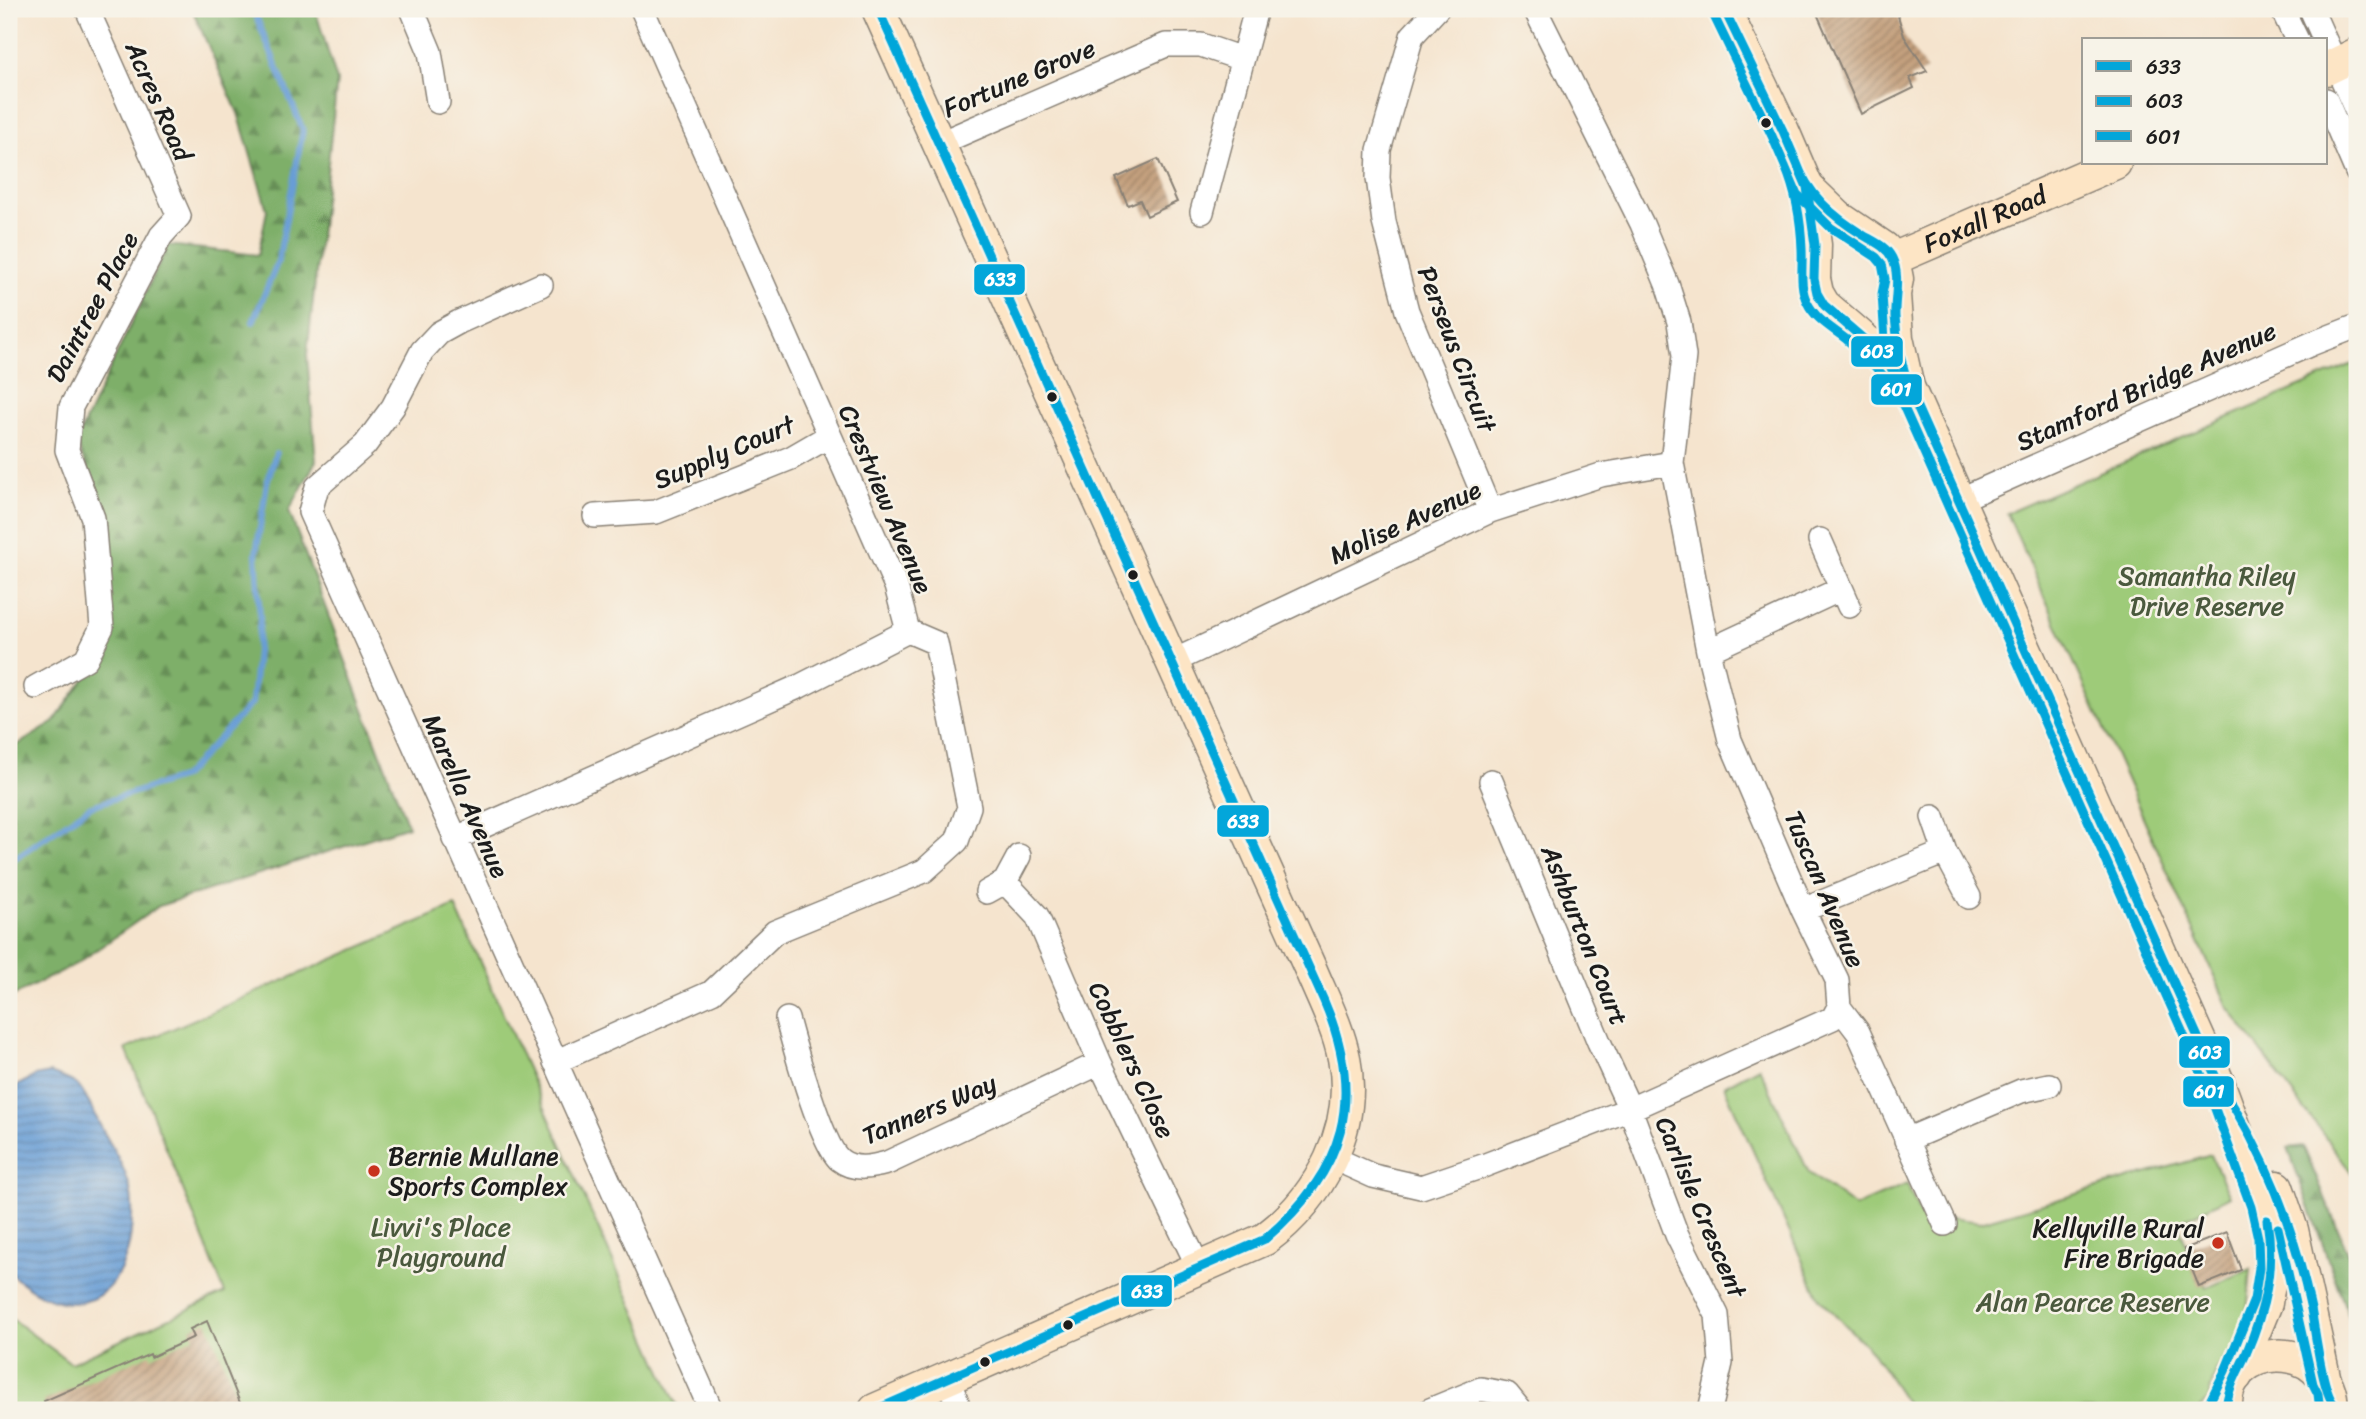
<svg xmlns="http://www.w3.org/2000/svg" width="2366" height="1419" viewBox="0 0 2366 1419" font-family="Sriracha,sans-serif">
	<defs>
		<pattern id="forest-firs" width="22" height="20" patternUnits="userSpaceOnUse" patternTransform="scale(1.75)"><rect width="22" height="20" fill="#7eaf69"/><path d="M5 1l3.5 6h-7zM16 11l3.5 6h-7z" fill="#668e56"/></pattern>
		<pattern id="water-rules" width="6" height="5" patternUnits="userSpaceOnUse" patternTransform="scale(1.75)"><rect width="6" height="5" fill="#689dd5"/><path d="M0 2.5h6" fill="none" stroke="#557fac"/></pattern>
		<pattern id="building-hatch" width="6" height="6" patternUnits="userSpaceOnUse" patternTransform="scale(1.75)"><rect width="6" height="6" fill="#c4a07e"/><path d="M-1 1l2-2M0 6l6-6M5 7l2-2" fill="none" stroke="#9e8266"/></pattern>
	</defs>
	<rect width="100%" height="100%" fill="#f7f3e8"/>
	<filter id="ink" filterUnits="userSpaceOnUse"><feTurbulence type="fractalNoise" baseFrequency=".0143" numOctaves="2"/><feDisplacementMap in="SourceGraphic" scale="14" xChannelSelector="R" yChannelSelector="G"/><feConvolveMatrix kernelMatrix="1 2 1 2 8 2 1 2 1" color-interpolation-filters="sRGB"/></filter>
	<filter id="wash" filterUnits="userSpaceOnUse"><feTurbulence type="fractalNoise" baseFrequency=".00686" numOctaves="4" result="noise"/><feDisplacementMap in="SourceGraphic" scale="28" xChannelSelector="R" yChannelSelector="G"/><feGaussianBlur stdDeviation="1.57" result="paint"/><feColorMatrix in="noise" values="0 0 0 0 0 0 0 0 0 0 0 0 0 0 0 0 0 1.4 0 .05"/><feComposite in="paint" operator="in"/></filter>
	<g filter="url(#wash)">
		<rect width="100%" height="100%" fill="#f5e4ce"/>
		<!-- forest -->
		<path fill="url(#forest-firs)" stroke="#4d6642" stroke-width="2" d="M 192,9 L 315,9 L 337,81 L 307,355 L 316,461 L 289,511 L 408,826 L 159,906 L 78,963 L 9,998 L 9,750 L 53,723 L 111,641 L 109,562 L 100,503 L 76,441 L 168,245 L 258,255 L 267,210 L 238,113 Z
			M 2303,1146 L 2357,1274 L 2357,1340 L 2288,1148 Z"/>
		<!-- green -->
		<path fill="#9ecb79" stroke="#5d744a" stroke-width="2" d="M 2357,362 L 2357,1180 L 2228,1007 L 2007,513 Z
			M 455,906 L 679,1410 L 9,1410 L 9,1317 L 71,1363 L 225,1293 L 126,1049 Z
			M 1759,1067 L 1809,1173 L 1855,1207 L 1907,1184 L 1920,1214 L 1980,1222 L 2211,1155 L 2230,1196 L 2177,1223 L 2206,1288 L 2251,1269 L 2245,1335 L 2216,1370 L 2208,1399 L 2198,1410 L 1911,1410 L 1873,1353 L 1819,1298 L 1724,1086 Z"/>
		<!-- water -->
		<path fill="url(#water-rules)" stroke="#425c78" stroke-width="2" d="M 50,1073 C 58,1076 73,1080 78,1086 C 88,1098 95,1115 102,1129 C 114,1151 131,1176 132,1203 C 136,1289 82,1339 9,1272 L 9,1090 L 35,1076 Z"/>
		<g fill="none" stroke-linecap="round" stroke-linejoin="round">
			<!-- stream -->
			<path stroke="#689dd5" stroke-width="6" d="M 253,9 L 303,130 L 278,261 L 253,322
				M 9,862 L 91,806 L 183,777 L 252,703 L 260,619 L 256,554 L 267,482 L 276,453"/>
		</g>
		<g id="blocks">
			<!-- building -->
			<path fill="url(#building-hatch)" d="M 1815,9 L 1896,9 L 1904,36 L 1927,71 L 1910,78 L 1914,88 L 1861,114 Z
				M 1158,159 L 1177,202 L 1147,216 L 1140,200 L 1128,205 L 1116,178 Z
				M 2227,1232 L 2241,1270 L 2199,1287 L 2184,1249 Z
				M 207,1321 L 242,1408 L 237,1410 L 47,1410 L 44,1401 L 150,1354 L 151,1357 L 194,1337 L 190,1329 Z"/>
		</g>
	</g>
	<g filter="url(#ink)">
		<use href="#blocks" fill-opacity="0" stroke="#888075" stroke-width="2"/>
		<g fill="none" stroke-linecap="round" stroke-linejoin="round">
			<defs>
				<path id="street" d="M 412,9 L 430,52 L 438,102
					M 1437,9 L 1412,36 L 1379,150 L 1378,178 L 1384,222 L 1407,311 L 1490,511
					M 2282,9 L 2297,40
					M 2311,9 L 2357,112
					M 2326,100 L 2357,172
					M 938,144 L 1166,45 L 1201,45 L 1242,59
					M 1202,212 L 1256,9
					M 541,285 L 459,322 L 439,333 L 422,351 L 393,407 L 365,445 L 317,487 L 310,512 L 711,1410
					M 1959,500 L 2311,344 L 2357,326
					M 595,516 L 656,512 L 791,458 L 829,436
					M 1820,540 L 1849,606
					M 1708,651 L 1841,589
					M 1172,662 L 1490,511 L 1601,475 L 1672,463
					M 36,687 L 86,659 L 102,627 L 93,518 L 67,450 L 71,407 L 161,236 L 179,216 L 87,9
					M 1491,781 L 1599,1042 L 1630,1109 L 1677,1235 L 1717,1315 L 1721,1363 L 1710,1410
					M 1933,817 L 1945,852 L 1969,897
					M 454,839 L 800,686 L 908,631 L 896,586 L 642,9
					M 1005,882 L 1037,916 L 1100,1063 L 1199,1268
					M 987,892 L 1005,882 L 1019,856
					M 1803,910 L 1945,852
					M 1839,1007 L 1858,1032 L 1945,1224
					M 787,1019 C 794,1045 822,1146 840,1160 C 854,1171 872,1167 887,1163 L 1100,1063
					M 555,1062 L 712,992 L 775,932 L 924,871 L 957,841 L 969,807 L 936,643 L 908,631
					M 1906,1140 L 2021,1091 L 2049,1085
					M 1331,1157 L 1373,1176 L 1421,1187 L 1483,1166 L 1630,1109 L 1833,1018 L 1839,1007 L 1837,980 L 1803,910 L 1730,740 L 1708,651 L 1672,463 L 1684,356 L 1679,322 L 1667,284 L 1642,224 L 1535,9
					M 948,1379 L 960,1410
					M 1430,1410 L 1481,1389 L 1507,1394 L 1520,1410"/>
				<g id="secondary">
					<path d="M 1724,9 L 1783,131 L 1807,187 L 1815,245 L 1814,279 L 1817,293 L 1824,305 L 1874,348 L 1903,382"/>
					<path d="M 2326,69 L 2357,54"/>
					<path d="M 1807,187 L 1838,217 L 1884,248 L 1893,259 L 1897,279 L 1894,294 L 1897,338 L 1908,387 L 2218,1082 L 2263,1204 L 2270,1237 L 2271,1269 L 2266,1303 L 2236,1376"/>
					<path id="s1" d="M 1893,259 L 2115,163"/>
					<path d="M 2277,1187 L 2292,1230 L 2325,1381"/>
					<path d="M 875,1410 L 1265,1239 C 1320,1198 1358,1128 1344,1058 C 1338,1027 1322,997 1310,968 L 878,9"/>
					<path d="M 2226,1410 C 2221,1340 2332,1335 2332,1410"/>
				</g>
			</defs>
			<!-- street casing -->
			<use href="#street" stroke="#888075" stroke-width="26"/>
			<!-- secondary casing -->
			<use href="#secondary" stroke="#888075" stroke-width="35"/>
			<!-- street -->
			<use href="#street" stroke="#fff" stroke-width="23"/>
			<!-- secondary -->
			<use href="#secondary" stroke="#fde5c5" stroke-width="32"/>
			<defs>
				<path id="bus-1" d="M 875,1410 L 1265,1239 C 1345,1171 1366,1098 1324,1001 L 878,9"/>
				<path id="bus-2" d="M 1724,9 L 1783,131 L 1807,187 L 1815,245 L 1814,279 L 1817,293 L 1824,305 L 1874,348 L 1908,387 L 2218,1082 C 2266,1154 2293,1225 2311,1309 C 2315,1329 2322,1389 2333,1403 C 2335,1406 2338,1408 2341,1410
					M 1796,161 C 1808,195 1832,216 1863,235 C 1873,241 1886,246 1892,258 C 1901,276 1894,298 1895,317 C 1897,346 1903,373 1914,400
					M 2226,1410 C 2227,1389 2238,1372 2246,1354 C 2265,1309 2275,1268 2267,1220"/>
				<path id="bus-3" d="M 1713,14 L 1772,136 L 1797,194 L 1830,227 L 1876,257 L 1882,264 L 1885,279 L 1882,294 L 1885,340 L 1897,392 L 2207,1087 L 2251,1207 L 2258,1238 L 2259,1268 L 2254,1300 L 2225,1371 L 2208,1405
					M 1785,166 C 1796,192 1801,220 1802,249 C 1803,267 1799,286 1807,302 C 1815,319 1832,328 1846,339 C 1867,357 1889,378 1902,403
					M 2278,1228 L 2313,1384 L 2318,1394 L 2320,1410"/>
			</defs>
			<!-- bus-1 casing -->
			<use href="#bus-1" stroke="#f7f3e8" stroke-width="14"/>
			<!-- bus-2 casing -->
			<use href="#bus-2" stroke="#f7f3e8" stroke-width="14"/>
			<!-- bus-3 casing -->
			<use href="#bus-3" stroke="#f7f3e8" stroke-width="14"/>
			<!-- bus-1 -->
			<use href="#bus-1" stroke="#03a6da" stroke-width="9"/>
			<!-- bus-2 -->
			<use href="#bus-2" stroke="#03a6da" stroke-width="9"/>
			<!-- bus-3 -->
			<use href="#bus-3" stroke="#03a6da" stroke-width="9"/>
		</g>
	</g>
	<!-- markers -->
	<g fill="#1c1c1c" stroke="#f7f3e8" stroke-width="2.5">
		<circle cx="1766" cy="123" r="6"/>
		<circle cx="1052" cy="397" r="6"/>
		<circle cx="1133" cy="575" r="6"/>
		<circle cx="1068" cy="1325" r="6"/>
		<circle cx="985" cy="1362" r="6"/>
	</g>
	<g fill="#c8321e" stroke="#f7f3e8" stroke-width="2.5">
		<circle cx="374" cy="1171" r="7"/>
		<circle cx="2218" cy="1243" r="7"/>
	</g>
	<g text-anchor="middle" stroke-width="5" stroke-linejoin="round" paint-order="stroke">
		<!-- street labels -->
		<g font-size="26" fill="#1c1c1c" stroke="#f7f3e8">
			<text transform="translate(1019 78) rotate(-23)" y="9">Fortune Grove</text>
			<text transform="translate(159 101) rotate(66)" y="9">Acres Road</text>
			<text dy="9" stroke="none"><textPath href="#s1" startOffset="100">Foxall Road</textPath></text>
			<text transform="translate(92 307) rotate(-62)" y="9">Daintree Place</text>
			<text transform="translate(1457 349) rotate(69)" y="9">Perseus Circuit</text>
			<text transform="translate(2146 386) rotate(-24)" y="9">Stamford Bridge Avenue</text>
			<text transform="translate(724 452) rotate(-23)" y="9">Supply Court</text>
			<text transform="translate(886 499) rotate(67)" y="9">Crestview Avenue</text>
			<text transform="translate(1405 522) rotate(-25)" y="9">Molise Avenue</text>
			<text transform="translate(466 796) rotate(66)" y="9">Marella Avenue</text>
			<text transform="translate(1825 889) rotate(67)" y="9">Tuscan Avenue</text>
			<text transform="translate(1585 935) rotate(68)" y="9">Ashburton Court</text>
			<text transform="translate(1132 1060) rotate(65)" y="9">Cobblers Close</text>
			<text transform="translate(929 1109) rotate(-23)" y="9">Tanners Way</text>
			<text transform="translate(1701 1207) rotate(67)" y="9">Carlisle Crescent</text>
		</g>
		<!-- park labels -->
		<g font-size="26" fill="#4a593d" stroke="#f7f3e8">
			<text x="2207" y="585">Samantha Riley<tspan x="2207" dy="30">Drive Reserve</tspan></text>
			<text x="441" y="1236">Livvi's Place<tspan x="441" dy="30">Playground</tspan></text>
			<text x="2093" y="1311">Alan Pearce Reserve</text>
		</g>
		<!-- poi labels -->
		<g font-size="26" fill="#1c1c1c" stroke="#f7f3e8" text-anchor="start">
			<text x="388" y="1165">Bernie Mullane<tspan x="388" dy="30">Sports Complex</tspan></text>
			<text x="2204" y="1237" text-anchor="end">Kellyville Rural<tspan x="2204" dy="30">Fire Brigade</tspan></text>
		</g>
	</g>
	<g stroke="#f7f3e8" stroke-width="2.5">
		<rect x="973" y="263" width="53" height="33" rx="7" fill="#03a6da"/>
		<rect x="1850" y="335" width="54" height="33" rx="7" fill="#03a6da"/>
		<rect x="1870" y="373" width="53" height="33" rx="7" fill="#03a6da"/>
		<rect x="1216" y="804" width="54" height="34" rx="7" fill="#03a6da"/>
		<rect x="2178" y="1035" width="53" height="34" rx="7" fill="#03a6da"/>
		<rect x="2182" y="1075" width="53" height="33" rx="7" fill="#03a6da"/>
		<rect x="1120" y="1274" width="53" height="34" rx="7" fill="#03a6da"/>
	</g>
	<g font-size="19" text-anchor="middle" font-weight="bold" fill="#fff">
		<text x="1000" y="286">633</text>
		<text x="1877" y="358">603</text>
		<text x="1896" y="396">601</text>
		<text x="1243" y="828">633</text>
		<text x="2205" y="1059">603</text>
		<text x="2209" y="1098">601</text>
		<text x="1147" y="1298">633</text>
	</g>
	<!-- margin -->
	<rect width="2366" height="1419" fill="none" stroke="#f7f3e8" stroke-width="35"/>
	<!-- legend -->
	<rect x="2082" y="38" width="245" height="126" fill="#f7f3e8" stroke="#9f9d96" stroke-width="2"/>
	<rect x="2096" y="61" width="35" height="10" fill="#03a6da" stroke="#9f9d96" stroke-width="2"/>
	<text x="2146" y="74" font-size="21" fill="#1c1c1c">633</text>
	<rect x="2096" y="96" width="35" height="10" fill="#03a6da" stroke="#9f9d96" stroke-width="2"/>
	<text x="2146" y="108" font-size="21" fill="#1c1c1c">603</text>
	<rect x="2096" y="131" width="35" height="10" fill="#03a6da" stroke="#9f9d96" stroke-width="2"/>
	<text x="2146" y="144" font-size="21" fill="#1c1c1c">601</text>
</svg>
